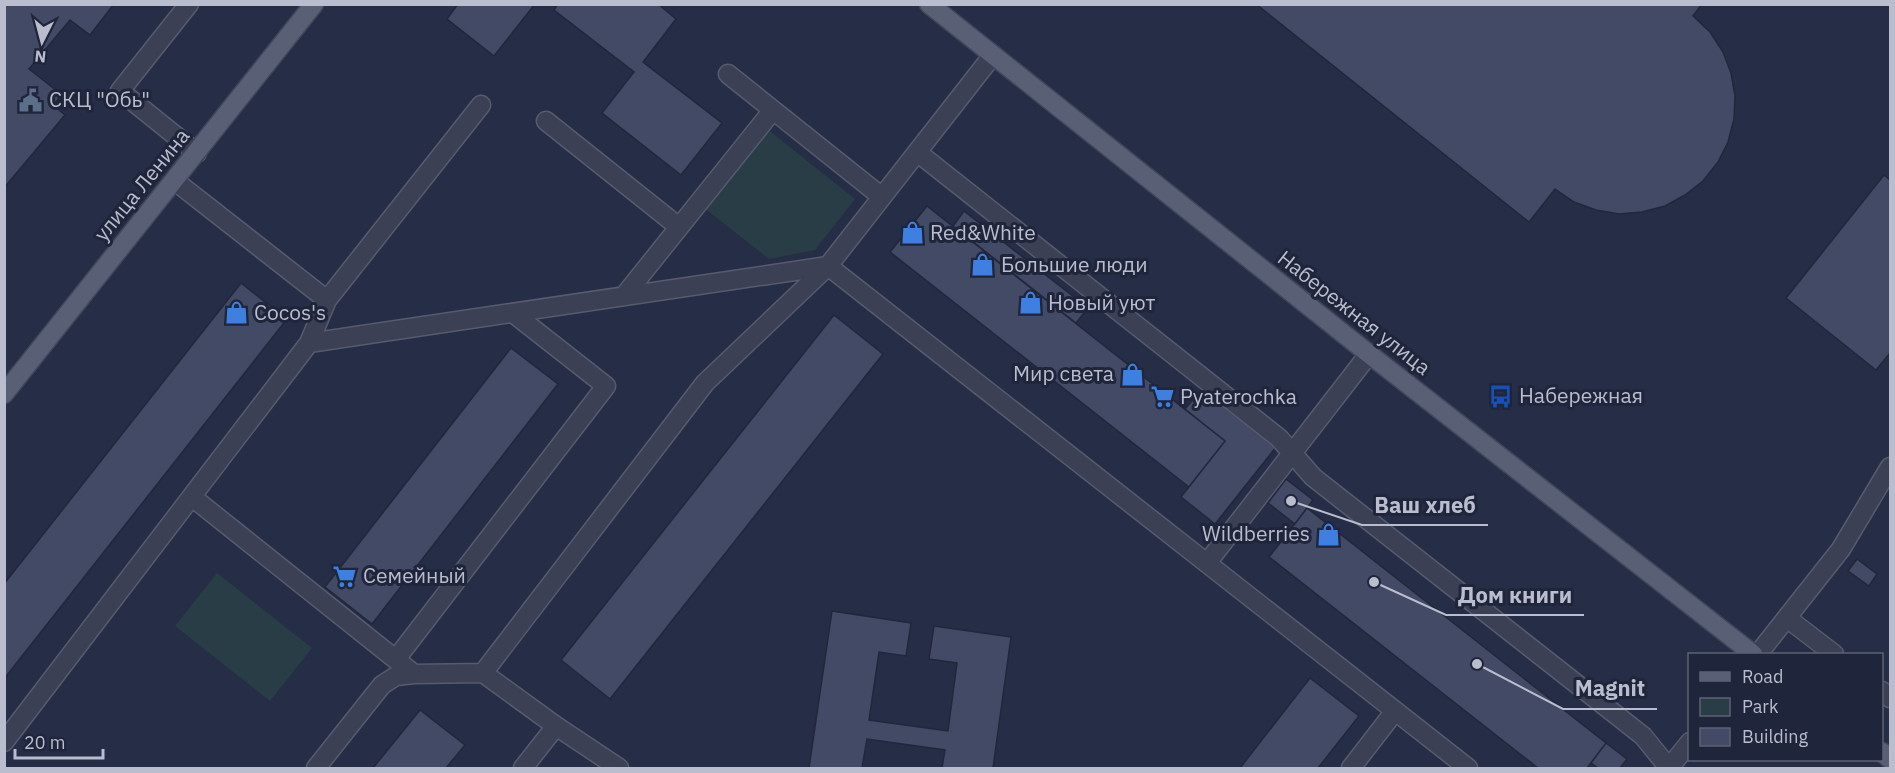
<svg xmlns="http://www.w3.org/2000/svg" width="1895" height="773" viewBox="0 0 1895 773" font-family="'IBM Plex Sans',sans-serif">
	<rect width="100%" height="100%" fill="#262d46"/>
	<!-- green -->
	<path fill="#293d47" d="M 766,128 L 855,199 L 815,250 L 769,259 L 704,208 Z
		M 217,573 L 312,648 L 270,701 L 175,626 Z"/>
	<!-- building -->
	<path fill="#434a66" stroke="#22273c" stroke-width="1.5" d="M 4,4 L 114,4 L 90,35 L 70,20 L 29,69 L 62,95 L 53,105 L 65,115 L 4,188 Z
		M 458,4 L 535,4 L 494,56 L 447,19 Z
		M 558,4 L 658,4 L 676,19 L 643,62 L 722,123 L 681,175 L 602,113 L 634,72 L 554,10 Z
		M 1256,4 L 1702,4 L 1693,16 L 1710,32 L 1723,52 L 1731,73 L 1735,96 L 1734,119 L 1728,142 L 1718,162 L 1703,181 L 1685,195 L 1665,206 L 1642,212 L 1619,214 L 1596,210 L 1574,202 L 1555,189 L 1529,222 Z
		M 1884,175 L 1890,180 L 1890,353 L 1876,370 L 1786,298 Z
		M 927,206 L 1225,441 L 1189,487 L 890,252 Z
		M 964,211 L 1088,308 L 1076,323 L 953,226 Z
		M 241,283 L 287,319 L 4,679 L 4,584 Z
		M 834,315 L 883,354 L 610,699 L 561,660 Z
		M 511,348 L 558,384 L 372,624 L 325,587 Z
		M 1203,388 L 1277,446 L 1215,524 L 1181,497 L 1225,441 L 1185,409 Z
		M 1286,479 L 1313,500 L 1295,524 L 1268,503 Z
		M 1307,508 L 1606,743 L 1587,768 L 1538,768 L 1269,557 Z
		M 1857,559 L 1877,574 L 1869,586 L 1848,571 Z
		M 832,611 L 911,623 L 906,656 L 879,652 L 869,720 L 948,731 L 957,663 L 929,659 L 934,626 L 1011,637 L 993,768 L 942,768 L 945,750 L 867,739 L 862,768 L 809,768 Z
		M 1310,678 L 1359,716 L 1318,768 L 1240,768 Z
		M 420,710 L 465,745 L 446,768 L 373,768 Z
		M 1606,743 L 1627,759 L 1620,768 L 1598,768 L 1591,763 Z"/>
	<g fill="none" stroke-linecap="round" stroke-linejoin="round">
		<defs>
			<path id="minor" d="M 189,4 L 120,91 L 197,153
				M 728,74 L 882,197
				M 546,121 L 679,227
				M 917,152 L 1279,438 L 1313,477 L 1643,736 L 1669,768
				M 624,296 L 773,110
				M 327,300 L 481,105
				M 309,343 L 828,266 L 1468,768
				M 192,497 L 414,674
				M 1207,563 L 1369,354
				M 1787,618 L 1834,654
				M 1758,654 L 1841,549 L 1890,467
				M 396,659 L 606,386 L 513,313
				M 1882,691 L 1890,698
				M 556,726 L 619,768
				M 4,742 L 309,343 L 327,300 L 175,181
				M 316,768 L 382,685 L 396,676 L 414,674 L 483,673
				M 523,768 L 556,726 L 483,673 L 705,383 L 828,266 L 993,55
				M 1351,768 L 1395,711
				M 1669,768 L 1690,742"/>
			<path id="major" d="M 929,4 L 1369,354 L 1753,654
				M 4,394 L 314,4
				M 1882,752 L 1890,759"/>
		</defs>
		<!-- minor casing -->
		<use href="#minor" stroke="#575b6f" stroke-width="21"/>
		<!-- major casing -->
		<use href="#major" stroke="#42475b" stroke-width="21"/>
		<!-- minor -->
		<use href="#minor" stroke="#3b4055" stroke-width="18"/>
		<!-- major -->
		<use href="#major" stroke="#595f75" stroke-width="18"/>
	</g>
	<!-- icons -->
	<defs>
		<symbol id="civic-bare" viewBox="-9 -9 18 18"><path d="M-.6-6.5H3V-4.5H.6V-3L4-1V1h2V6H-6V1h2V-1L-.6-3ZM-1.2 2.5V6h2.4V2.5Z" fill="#5c6f8a" stroke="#1f253b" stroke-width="2.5" paint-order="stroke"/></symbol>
		<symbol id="shop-bare" viewBox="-9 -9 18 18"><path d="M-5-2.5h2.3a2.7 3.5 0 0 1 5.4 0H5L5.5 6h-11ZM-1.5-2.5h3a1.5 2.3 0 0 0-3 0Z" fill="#3f7fe0" stroke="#1f253b" stroke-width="2.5" paint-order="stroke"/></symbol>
		<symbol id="bus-bare" viewBox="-9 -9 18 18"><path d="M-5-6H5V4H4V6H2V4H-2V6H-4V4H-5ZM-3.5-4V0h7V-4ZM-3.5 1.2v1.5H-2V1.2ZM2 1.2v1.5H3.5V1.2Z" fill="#1a4fb4" stroke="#1f253b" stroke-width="2.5" paint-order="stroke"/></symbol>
		<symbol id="supermarket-bare" viewBox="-9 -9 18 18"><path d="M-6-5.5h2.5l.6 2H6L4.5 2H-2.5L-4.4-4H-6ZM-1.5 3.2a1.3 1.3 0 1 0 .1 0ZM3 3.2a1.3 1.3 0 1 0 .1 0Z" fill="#3f7fe0" stroke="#1f253b" stroke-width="2.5" paint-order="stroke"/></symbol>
	</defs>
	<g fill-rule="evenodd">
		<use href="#civic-bare" x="14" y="84" width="33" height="33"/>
		<use href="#shop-bare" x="896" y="216" width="33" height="33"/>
		<use href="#shop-bare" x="966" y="248" width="33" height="33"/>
		<use href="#shop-bare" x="1014" y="286" width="33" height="33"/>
		<use href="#shop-bare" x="220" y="296" width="33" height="33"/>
		<use href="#shop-bare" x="1116" y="358" width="33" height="33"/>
		<use href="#bus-bare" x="1484" y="380" width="33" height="33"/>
		<use href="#supermarket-bare" x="1146" y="380" width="33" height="33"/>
		<use href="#shop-bare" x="1312" y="518" width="33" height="33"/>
		<use href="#supermarket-bare" x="328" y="560" width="33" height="33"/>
	</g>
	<g text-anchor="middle" stroke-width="6" stroke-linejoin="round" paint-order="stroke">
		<!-- poi labels -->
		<g font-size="21" fill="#b9bdce" stroke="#1f253b" text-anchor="start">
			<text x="49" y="107">СКЦ "Обь"</text>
			<text x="930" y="240">Red&amp;White</text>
			<text x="1001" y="272">Большие люди</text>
			<text x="1048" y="310">Новый уют</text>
			<text x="254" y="320">Cocos's</text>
			<text x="1114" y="381" text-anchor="end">Мир света</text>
			<text x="1519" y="403">Набережная</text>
			<text x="1180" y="404">Pyaterochka</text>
			<text x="1310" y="541" text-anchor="end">Wildberries</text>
			<text x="363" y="583">Семейный</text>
		</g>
		<!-- street labels -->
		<g font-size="21" fill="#b9bdce" stroke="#1f253b">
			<text transform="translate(142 185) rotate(-51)" y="7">улица Ленина</text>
			<text transform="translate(1354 313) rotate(38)" y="7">Набережная улица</text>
		</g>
	</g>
	<!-- callouts -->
	<path fill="none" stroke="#b9bdce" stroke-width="2" d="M1291 501L1362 525H1488M1374 582L1446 615H1584M1477 664L1563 709H1657"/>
	<g fill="#b9bdce" stroke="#1f253b" stroke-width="2">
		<circle cx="1291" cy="501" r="6"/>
		<circle cx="1374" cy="582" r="6"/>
		<circle cx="1477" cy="664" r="6"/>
	</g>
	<g font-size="22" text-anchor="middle" font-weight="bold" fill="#b9bdce" stroke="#1f253b" stroke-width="6" stroke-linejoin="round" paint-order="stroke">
		<text x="1425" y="513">Ваш хлеб</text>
		<text x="1515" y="603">Дом книги</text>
		<text x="1610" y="696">Magnit</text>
	</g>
	<!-- border -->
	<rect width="1895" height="773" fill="none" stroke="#b9bdce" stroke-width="12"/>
	<!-- legend -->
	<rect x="1688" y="653" width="195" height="108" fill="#1f253b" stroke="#5d6276" stroke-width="1.5"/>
	<rect x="1700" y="672" width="30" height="9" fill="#595f75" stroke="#5d6276" stroke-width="1.5"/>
	<text x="1742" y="683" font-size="18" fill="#b9bdce">Road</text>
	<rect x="1700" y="698" width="30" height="18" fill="#293d47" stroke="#5d6276" stroke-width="1.5"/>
	<text x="1742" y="713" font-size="18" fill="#b9bdce">Park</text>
	<rect x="1700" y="728" width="30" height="18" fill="#434a66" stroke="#5d6276" stroke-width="1.5"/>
	<text x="1742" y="743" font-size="18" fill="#b9bdce">Building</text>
	<!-- north arrow -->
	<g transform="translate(42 42) rotate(186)" stroke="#1f253b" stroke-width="4.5" paint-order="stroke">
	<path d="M0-4.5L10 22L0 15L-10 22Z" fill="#b9bdce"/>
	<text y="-9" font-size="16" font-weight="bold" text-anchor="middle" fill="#b9bdce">N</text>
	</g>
	<!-- scale -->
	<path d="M15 749v9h88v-9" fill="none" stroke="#b9bdce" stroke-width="3"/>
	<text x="24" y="749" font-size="18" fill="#b9bdce" stroke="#1f253b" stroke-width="4.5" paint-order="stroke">20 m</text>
</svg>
